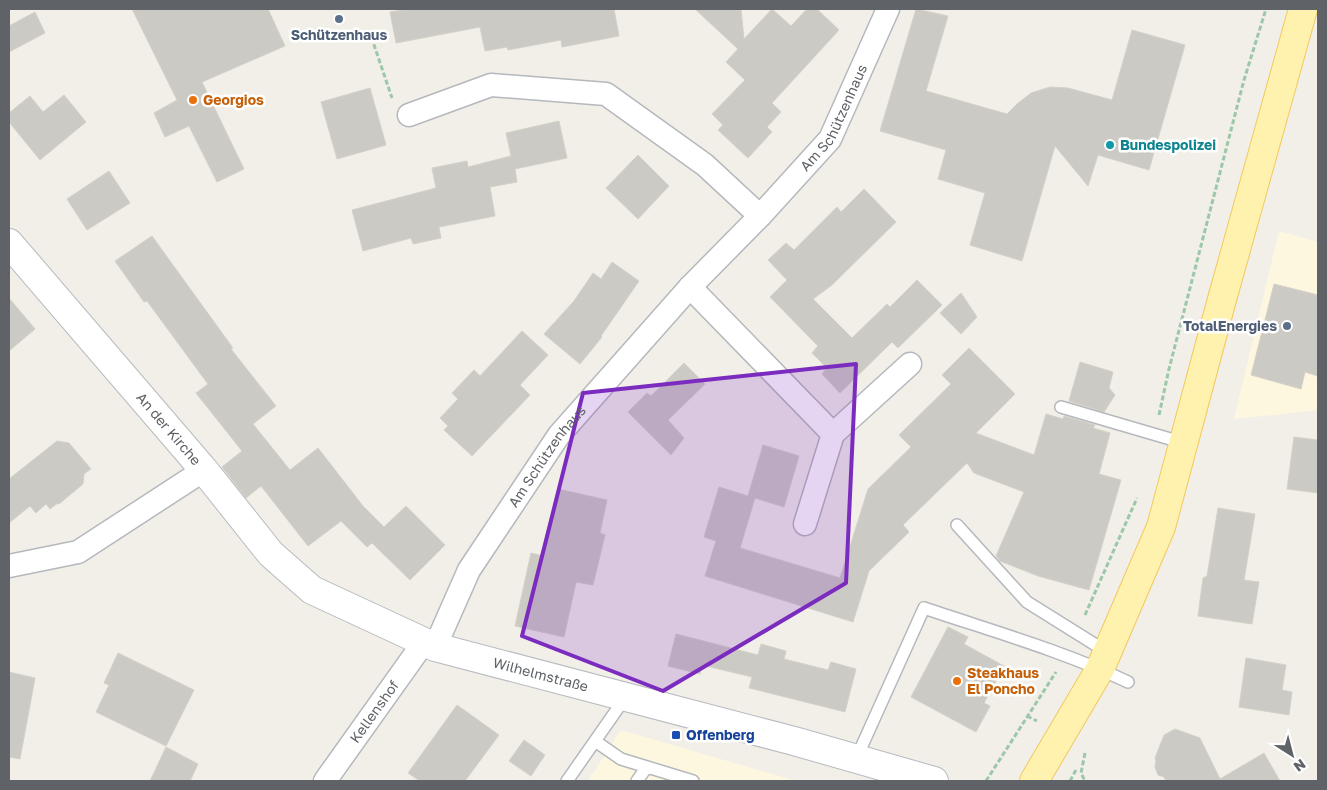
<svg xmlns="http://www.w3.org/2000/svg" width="1327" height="790" viewBox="0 0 1327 790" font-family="'Golos Text',sans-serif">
	<rect width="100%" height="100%" fill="#f1efe8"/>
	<!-- commercial -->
	<path fill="#fef7e0" d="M 1279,231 L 1318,242 L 1318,410 L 1234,419 Z
		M 621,730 L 796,781 L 588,781 Z"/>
	<!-- building -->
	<path fill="#cccac5" stroke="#d6d1c6" d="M 132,9 L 268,9 L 285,46 L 202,82 L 244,169 L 217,182 L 189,126 L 165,137 L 154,113 L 177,100 Z
		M 409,9 L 614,9 L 619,36 L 562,47 L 561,40 L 508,50 L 507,47 L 485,51 L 480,27 L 396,43 L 390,12 Z
		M 695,9 L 741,9 L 744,39 L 772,9 L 791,26 L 807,9 L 817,9 L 839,30 L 772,103 L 781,112 L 767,127 L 772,132 L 748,158 L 718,130 L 723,125 L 712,114 L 745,80 L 726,62 L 738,49 Z
		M 916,9 L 948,16 L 926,91 L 1007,114 L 1017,104 L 1031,93 L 1050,87 L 1068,88 L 1112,100 L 1132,30 L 1185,45 L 1149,170 L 1098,155 L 1088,186 L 1055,146 L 1022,261 L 970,245 L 985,193 L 938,179 L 946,150 L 880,131 Z
		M 35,12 L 45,33 L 9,52 L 9,26 Z
		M 370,88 L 386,145 L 337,159 L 321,102 Z
		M 64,95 L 86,122 L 40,160 L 9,122 L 9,113 L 30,96 L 43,112 Z
		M 559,121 L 567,158 L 515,169 L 517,182 L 490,187 L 495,216 L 439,227 L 441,238 L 413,244 L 411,238 L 363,251 L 352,210 L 436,188 L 432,168 L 467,161 L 468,167 L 511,156 L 506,133 Z
		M 638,155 L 669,186 L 638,219 L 606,188 Z
		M 109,171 L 130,203 L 87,230 L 67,199 Z
		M 864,189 L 896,222 L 832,285 L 813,299 L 852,338 L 887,304 L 890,307 L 917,280 L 942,305 L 898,348 L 892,342 L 840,393 L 822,374 L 827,368 L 812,353 L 818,346 L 770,297 L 787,280 L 768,260 L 786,243 L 794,250 L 837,207 L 841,212 Z
		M 152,236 L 233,348 L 231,349 L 276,406 L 253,424 L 290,470 L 318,448 L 363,506 L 384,527 L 406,506 L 445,545 L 410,580 L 372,543 L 367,547 L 341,521 L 308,546 L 261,486 L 246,498 L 222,467 L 242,451 L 196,393 L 208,384 L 147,301 L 144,302 L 115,261 Z
		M 612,262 L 639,281 L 601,336 L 602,337 L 580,364 L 544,334 L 574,301 L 593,273 L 601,279 Z
		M 1274,284 L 1318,295 L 1318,376 L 1305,372 L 1301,389 L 1251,375 Z
		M 961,293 L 977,317 L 961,334 L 940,313 Z
		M 9,298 L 35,329 L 9,351 Z
		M 522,331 L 548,355 L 520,385 L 530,395 L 472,456 L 444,430 L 448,426 L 440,418 L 458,399 L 452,393 L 474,370 L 480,376 Z
		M 969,348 L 1015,394 L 976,433 L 1034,455 L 1046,414 L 1063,419 L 1064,416 L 1095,425 L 1093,428 L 1110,433 L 1099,474 L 1121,480 L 1089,590 L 1038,576 L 1000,561 L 996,556 L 1024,492 L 974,473 L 967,463 L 903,525 L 909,532 L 869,571 L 853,622 L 705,576 L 716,541 L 704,537 L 719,487 L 748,496 L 763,445 L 799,456 L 784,507 L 755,498 L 740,548 L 840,578 L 868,489 L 911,447 L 899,435 L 951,384 L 942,375 Z
		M 1080,362 L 1113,372 L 1109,388 L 1115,395 L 1104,412 L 1069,401 Z
		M 684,363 L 705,384 L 668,420 L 684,438 L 671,455 L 628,412 L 647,393 L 651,396 Z
		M 1294,437 L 1318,440 L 1318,493 L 1287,489 Z
		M 57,441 L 69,443 L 91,469 L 84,474 L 83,484 L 59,504 L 58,503 L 50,509 L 46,504 L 36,513 L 30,506 L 9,523 L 9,479 Z
		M 558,489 L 607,500 L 600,533 L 605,535 L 593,585 L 576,582 L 564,637 L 515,626 L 531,553 L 543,556 Z
		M 1218,508 L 1255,514 L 1244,580 L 1259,582 L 1252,624 L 1198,616 L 1203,578 L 1207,576 Z
		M 948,627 L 968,637 L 964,644 L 1004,666 L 984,703 L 990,706 L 976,732 L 911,697 Z
		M 676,634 L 758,655 L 761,644 L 786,651 L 784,659 L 828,670 L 831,662 L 856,669 L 845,712 L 749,688 L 752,677 L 702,665 L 700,674 L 668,666 Z
		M 118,653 L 194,690 L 166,746 L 96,712 L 109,685 L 104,683 Z
		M 1246,658 L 1286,665 L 1282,690 L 1292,692 L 1289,715 L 1239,707 Z
		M 9,672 L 35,678 L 20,759 L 9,757 Z
		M 457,705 L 499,735 L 465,781 L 420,781 L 408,773 Z
		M 1175,729 L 1200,738 L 1220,779 L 1264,753 L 1280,781 L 1166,781 L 1164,777 L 1158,775 L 1155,767 L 1156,760 L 1155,758 L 1164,735 Z
		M 524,740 L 545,755 L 531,776 L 509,761 Z
		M 166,747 L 198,764 L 190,781 L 150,781 Z"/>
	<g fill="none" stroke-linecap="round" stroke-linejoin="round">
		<defs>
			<path id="lane" d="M 1061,407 L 1184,443
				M 957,525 L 1027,602 L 1107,652
				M 595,741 L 621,759 L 693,781
				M 856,759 L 924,608 C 992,631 1063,651 1128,682
				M 567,781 L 625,698
				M 637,781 L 646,768"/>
			<g id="street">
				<path d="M 409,115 L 491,85 L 606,94 L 705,165 L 760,216"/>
				<path d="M 690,287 L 833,434 L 805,524"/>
				<path d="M 833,434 L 910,364"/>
				<path d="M 9,566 L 78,552 L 204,470"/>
				<path id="s1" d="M 435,647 L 469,570 L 559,435 L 690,287 L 760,216 L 830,139 L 888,9"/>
				<path id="s2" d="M 325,781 L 424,642"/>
			</g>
			<g id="secondary">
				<path id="s3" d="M 9,243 L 204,470 L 271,554 L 312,590 L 435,647 L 794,741 L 934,781"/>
			</g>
			<path id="primary" d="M 1034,781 L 1100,669 L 1161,527 L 1221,303 L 1303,9"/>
		</defs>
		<!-- lane casing -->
		<use href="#lane" stroke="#b5b8bc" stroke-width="14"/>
		<!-- street casing -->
		<use href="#street" stroke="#b5b8bc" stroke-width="25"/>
		<!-- secondary casing -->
		<use href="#secondary" stroke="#b6babf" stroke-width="30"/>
		<!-- primary casing -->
		<use href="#primary" stroke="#f2c960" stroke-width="30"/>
		<!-- path -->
		<path stroke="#9cc7a9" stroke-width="3" stroke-dasharray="5 2.5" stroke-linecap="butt" d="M 369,30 L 392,98
			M 1159,415 L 1169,369 L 1244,80 L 1266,9
			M 1085,615 L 1137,498
			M 1027,716 L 1037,721
			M 1085,753 L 1081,773 L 1085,781
			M 986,781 L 1056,672
			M 1070,781 L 1077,768"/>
		<!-- lane -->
		<use href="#lane" stroke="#fff" stroke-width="11"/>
		<!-- street -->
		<use href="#street" stroke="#fff" stroke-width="22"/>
		<!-- secondary -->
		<use href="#secondary" stroke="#fff" stroke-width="28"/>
		<!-- primary -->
		<use href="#primary" stroke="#fff2af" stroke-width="28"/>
	</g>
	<!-- marked area -->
	<path fill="#7b2cbf" fill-opacity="0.2" stroke="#7b2cbf" stroke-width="4" stroke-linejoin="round" d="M 856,364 L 846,583 L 663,691 L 522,636 L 583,393 Z"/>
	<!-- markers -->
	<g fill="#5c6f8a" stroke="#fff" stroke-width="2">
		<circle cx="339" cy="19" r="5"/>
		<circle cx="1287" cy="326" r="5"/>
	</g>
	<g fill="#e8710a" stroke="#fff" stroke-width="2">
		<circle cx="193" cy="100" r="5"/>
		<circle cx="957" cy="681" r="5"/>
	</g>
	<circle fill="#0f9aa8" stroke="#fff" stroke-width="2" cx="1110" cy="145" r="5"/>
	<rect fill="#1a4fb4" stroke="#fff" stroke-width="2" x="671" y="730" width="10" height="10" rx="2.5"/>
	<g text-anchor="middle" stroke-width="5" stroke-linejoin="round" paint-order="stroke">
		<!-- service labels -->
		<g font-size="14" font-weight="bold" fill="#4e5e75" stroke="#fff">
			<text x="339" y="40">Schützenhaus</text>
			<text x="1277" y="331" text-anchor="end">TotalEnergies</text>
		</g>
		<!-- food labels -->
		<g font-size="14" font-weight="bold" fill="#c56008" stroke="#fff" text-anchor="start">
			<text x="203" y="105">Georgios</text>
			<text x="967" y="678">Steakhaus<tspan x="967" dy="16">El Poncho</tspan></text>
		</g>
		<!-- street labels -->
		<g font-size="14" fill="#5f6368" stroke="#fff">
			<text dy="5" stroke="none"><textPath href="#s1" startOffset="668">Am Schützenhaus</textPath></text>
			<text dy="5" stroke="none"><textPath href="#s3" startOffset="245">An der Kirche</textPath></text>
			<text dy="5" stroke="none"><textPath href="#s1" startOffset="222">Am Schützenhaus</textPath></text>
			<text dy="5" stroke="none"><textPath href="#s3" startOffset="706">Wilhelmstraße</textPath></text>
			<text dy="5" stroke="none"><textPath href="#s2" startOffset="85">Kellenshof</textPath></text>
		</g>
		<!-- culture labels -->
		<g font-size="14" font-weight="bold" fill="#0d838f" stroke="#fff" text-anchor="start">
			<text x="1120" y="150">Bundespolizei</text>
		</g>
		<!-- transit labels -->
		<g font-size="14" font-weight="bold" fill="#164399" stroke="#fff" text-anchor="start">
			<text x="686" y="740">Offenberg</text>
		</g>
	</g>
	<!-- border -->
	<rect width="1327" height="790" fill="none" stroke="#5f6368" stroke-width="20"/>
	<!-- north arrow -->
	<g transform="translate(1292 755) rotate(144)" stroke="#ffffff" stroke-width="4" paint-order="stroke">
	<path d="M0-4L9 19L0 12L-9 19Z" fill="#5f6368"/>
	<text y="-8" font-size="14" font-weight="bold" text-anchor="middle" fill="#5f6368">N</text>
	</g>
</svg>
